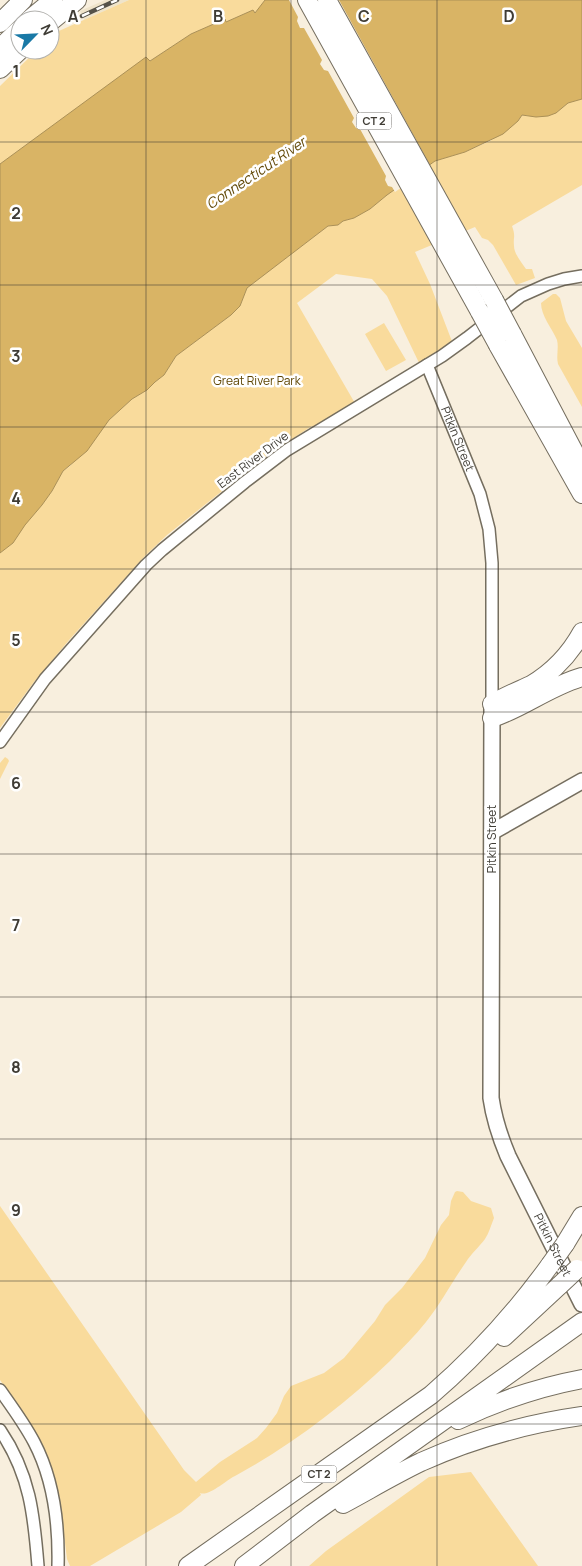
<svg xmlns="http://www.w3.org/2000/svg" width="582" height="1566" viewBox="0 0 582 1566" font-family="Manrope,sans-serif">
	<rect width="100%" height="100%" fill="#f8efde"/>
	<!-- built -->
	<path fill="#efe4cb" d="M 105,0 L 129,0 L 84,20 L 80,11 Z"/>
	<!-- green -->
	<path fill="#f9db9c" d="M 129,0 L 265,0 L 255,14 L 253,10 L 226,22 L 225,19 L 191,34 L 150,61 L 147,58 L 0,164 L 0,86 L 37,50 L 50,50 L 50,37 L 52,34 Z
		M 582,99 L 582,185 L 512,226 C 516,237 513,237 514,246 C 514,254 522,263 526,269 L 532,269 L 535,278 L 516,285 L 493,245 L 488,240 L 482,238 L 475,227 L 415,252 L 430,284 L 453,344 L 421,367 L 387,296 L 372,279 L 336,274 L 297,303 L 356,405 L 315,429 L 312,426 L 266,456 L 167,535 L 145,556 L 70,639 L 34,682 L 0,728 L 0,553 L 13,543 L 24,525 L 52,491 L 63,471 L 70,466 L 109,420 L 132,399 L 147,390 L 155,382 L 164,375 L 176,356 L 231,315 L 240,306 L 247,288 L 328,226 L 338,225 L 343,221 L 354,218 L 370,209 L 387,195 L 435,161 L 465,152 L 490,141 L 518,121 L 522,115 L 527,116 L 556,113 L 568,103 Z
		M 553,294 L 556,294 L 560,298 L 566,321 L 582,348 L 582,407 L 558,364 C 556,356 559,348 557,340 C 552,328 541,316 541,303 Z
		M 384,323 L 406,360 L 386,371 L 365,334 Z
		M 5,757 L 8,759 L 9,761 L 0,779 L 0,763 Z
		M 457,1191 L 463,1192 L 471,1201 L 491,1208 L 494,1218 C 491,1225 489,1233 485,1239 C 479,1247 471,1254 466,1262 C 452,1282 441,1303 426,1322 C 415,1336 402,1348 390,1361 C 344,1405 292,1445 235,1476 C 226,1480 209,1497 200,1493 L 201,1495 L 181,1512 L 90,1566 L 70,1566 L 67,1559 L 59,1494 L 50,1464 L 42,1445 L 21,1410 L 0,1380 L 0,1206 L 184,1470 L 196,1482 L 220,1462 L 257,1438 L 266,1428 L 277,1413 L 284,1396 L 291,1386 L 324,1373 L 344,1358 L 375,1321 L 385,1305 L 402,1288 L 425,1258 L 441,1225 L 449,1215 L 451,1201 L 455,1192 Z
		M 471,1472 L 538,1566 L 309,1566 L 326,1551 L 429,1477 Z"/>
	<!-- water -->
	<path fill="#d9b465" stroke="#ab9057" d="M 265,0 L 582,0 L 582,99 L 568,103 L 556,113 L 548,116 L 536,117 L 522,115 L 518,121 L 503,134 L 465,152 L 435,161 L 387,195 L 370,209 L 354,218 L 343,221 L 338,225 L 328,226 L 247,288 L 240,306 L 231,315 L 176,356 L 164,375 L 155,382 L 147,390 L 132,399 L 109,420 L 87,451 L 63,471 L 52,491 L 42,505 L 25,525 L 13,543 L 0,553 L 0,164 L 146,57 L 150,61 L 191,34 L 225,19 L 226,22 L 253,10 L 255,13 Z"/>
	<!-- pier -->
	<path fill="#f8efde" d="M 289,0 L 339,0 L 431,167 L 395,192 L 392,187 L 388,186 L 385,180 L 386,176 L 360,129 L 356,128 L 352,122 L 354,118 L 328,71 L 324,70 L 320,64 L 322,60 L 304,28 L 300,28 L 297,21 L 298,17 Z"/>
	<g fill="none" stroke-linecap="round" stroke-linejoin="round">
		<defs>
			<g id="minor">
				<path id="s1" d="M 427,365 L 480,494 L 489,529 L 492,563 L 492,704"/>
				<path d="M 0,742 L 45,679 L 146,565 L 162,550 L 245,482 L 287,450 L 442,356 L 467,338 L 521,296 L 548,284 L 564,279 L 582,276"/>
				<path d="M 0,1390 C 12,1407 24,1423 34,1442 C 54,1480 59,1523 58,1566"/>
				<path d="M 0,1430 C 30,1474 34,1515 38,1566"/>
			</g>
			<g id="major">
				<path id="s2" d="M 492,706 L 491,1098 C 494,1119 500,1137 508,1156 L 582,1304"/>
				<path d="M 492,832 L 582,781"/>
			</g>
			<path id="highway" d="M 307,0 L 480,312
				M 327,0 L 494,300
				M 29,20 L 53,0
				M 50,22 L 77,0
				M 0,23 L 23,0
				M 0,48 L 20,29
				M 0,69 L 20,50
				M 512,334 L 582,467
				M 498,345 L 582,494
				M 492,704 C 505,696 518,691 531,685 C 553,672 570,654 582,632
				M 492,718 C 523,708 550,686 582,677
				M 565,1244 L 582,1216
				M 504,1337 L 560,1285
				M 458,1420 C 498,1401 539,1387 582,1379
				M 343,1504 C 369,1490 394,1475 421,1462 C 472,1439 526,1424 582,1416
				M 188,1566 L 431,1395 C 475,1357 516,1312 550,1265
				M 244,1566 L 312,1514 L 582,1322"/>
		</defs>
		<!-- minor casing -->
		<use href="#minor" stroke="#756e5f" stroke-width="14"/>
		<!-- major casing -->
		<use href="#major" stroke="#756e5f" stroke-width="18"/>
		<!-- highway casing -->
		<use href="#highway" stroke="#756e5f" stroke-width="20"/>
		<!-- minor -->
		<use href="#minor" stroke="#fff" stroke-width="11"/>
		<!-- major -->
		<use href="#major" stroke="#fff" stroke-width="15"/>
		<!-- highway -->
		<use href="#highway" stroke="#fff" stroke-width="18"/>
		<defs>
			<path id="rail" d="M 82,16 L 117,0"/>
		</defs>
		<!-- rail casing -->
		<use href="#rail" stroke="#555249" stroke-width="4.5"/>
		<!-- rail -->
		<use href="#rail" stroke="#fff" stroke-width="2.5" stroke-dasharray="8" stroke-linecap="butt"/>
		<defs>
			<path id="highway-bridge" d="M 494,300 L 512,334
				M 480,312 L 498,345
				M 550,1265 L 565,1244
				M 560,1285 L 577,1269"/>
		</defs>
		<!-- highway-bridge casing -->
		<use href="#highway-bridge" stroke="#756e5f" stroke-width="20" stroke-linecap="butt"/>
		<!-- highway-bridge -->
		<use href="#highway-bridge" stroke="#fff" stroke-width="18"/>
	</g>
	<!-- grid -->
	<path fill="none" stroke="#3f3c35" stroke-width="1" stroke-opacity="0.55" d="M 146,0 L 146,1566M 291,0 L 291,1566M 437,0 L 437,1566M 0,142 L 582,142M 0,285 L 582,285M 0,427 L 582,427M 0,569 L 582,569M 0,712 L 582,712M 0,854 L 582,854M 0,997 L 582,997M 0,1139 L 582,1139M 0,1281 L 582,1281M 0,1424 L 582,1424"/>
	<g text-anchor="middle" stroke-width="5" stroke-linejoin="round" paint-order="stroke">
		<!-- shield labels -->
		<g fill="#fff" stroke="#797672" stroke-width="1">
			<rect x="356.5" y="112.5" width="35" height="17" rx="4"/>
			<rect x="301.5" y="1465.5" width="35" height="17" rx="4"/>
		</g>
		<g font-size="11" font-weight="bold" fill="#3f3c35">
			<text x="374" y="125">CT 2</text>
			<text x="319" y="1478">CT 2</text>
		</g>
		<!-- park labels -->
		<g font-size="12" fill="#5f4603" stroke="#fff">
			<text x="257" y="385">Great River Park</text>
		</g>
		<!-- street labels -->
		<g font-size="12" fill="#3f3c35" stroke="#fff">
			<text dy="4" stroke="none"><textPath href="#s1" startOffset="80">Pitkin Street</textPath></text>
			<text transform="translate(253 460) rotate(-37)" y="4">East River Drive</text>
			<text transform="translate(492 839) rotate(-90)" y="4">Pitkin Street</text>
			<text dy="4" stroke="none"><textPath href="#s2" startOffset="552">Pitkin Street</textPath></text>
		</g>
		<!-- water labels -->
		<g font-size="14" font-style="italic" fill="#624908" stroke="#fff">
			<text transform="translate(256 173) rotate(-34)" y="5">Connecticut River</text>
		</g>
	</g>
	<g font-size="16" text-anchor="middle" font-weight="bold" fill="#3f3c35" stroke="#fff" stroke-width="5" stroke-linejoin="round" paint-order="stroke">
		<text x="73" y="22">A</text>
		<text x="218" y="22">B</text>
		<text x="364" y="22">C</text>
		<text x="509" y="22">D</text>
		<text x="16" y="77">1</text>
		<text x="16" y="219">2</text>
		<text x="16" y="362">3</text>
		<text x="16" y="504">4</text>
		<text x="16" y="646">5</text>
		<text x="16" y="789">6</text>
		<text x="16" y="931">7</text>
		<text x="16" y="1073">8</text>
		<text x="16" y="1216">9</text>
	</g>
	<!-- north arrow -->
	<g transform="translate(35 35) rotate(66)"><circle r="24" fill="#ffffff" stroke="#b2b1ae"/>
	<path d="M0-4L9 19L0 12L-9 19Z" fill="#1979a6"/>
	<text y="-8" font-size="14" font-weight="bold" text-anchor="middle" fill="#3f3c35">N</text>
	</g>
</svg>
